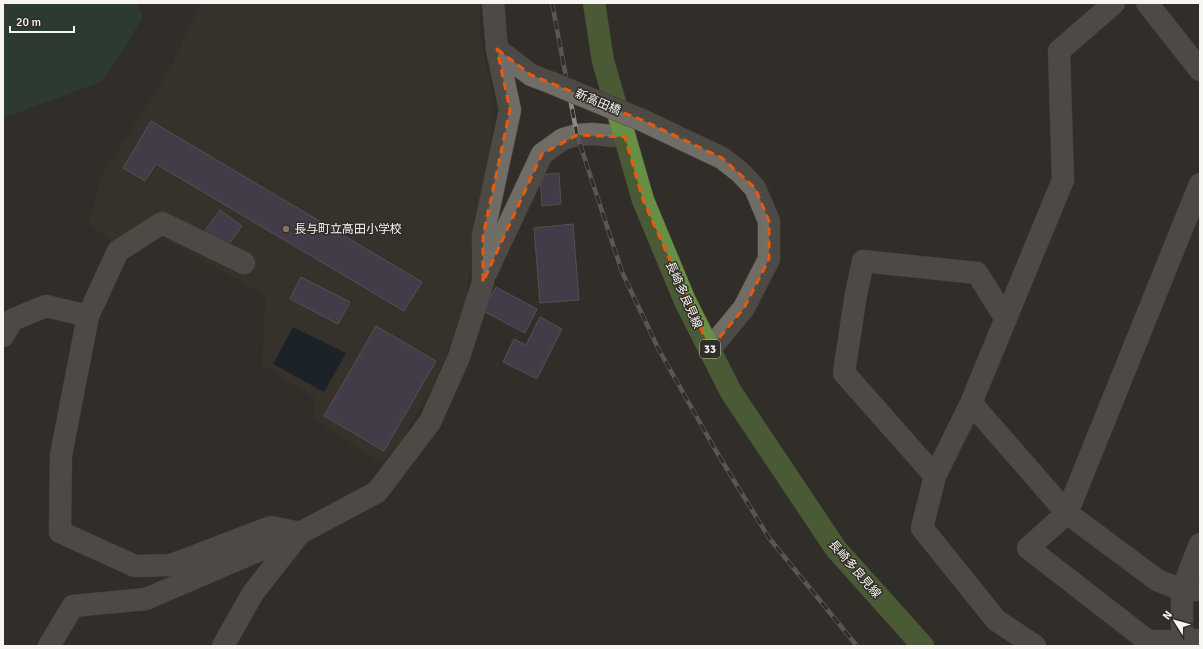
<svg xmlns="http://www.w3.org/2000/svg" width="1203" height="649" viewBox="0 0 1203 649" font-family="Signika,'Noto Sans JP',sans-serif">
	<rect width="100%" height="100%" fill="#312e29"/>
	<!-- built -->
	<path fill="#3d372d" d="M 203,3 L 480,3 L 480,36 L 492,92 L 491,147 L 471,253 L 467,295 L 447,352 L 433,385 L 397,448 L 381,463 L 315,419 L 314,397 L 262,365 L 266,295 L 159,235 L 113,243 L 89,223 L 102,175 L 157,91 L 170,68 L 197,12 Z"/>
	<!-- green -->
	<path fill="#274b37" d="M 3,3 L 137,3 L 143,17 L 103,81 L 3,118 Z"/>
	<!-- water -->
	<path fill="#011627" d="M 293,327 L 346,353 L 324,392 L 273,364 Z"/>
	<!-- building -->
	<path fill="#5c4d6e" stroke="#7c797f" d="M 151,121 L 422,282 L 404,311 L 156,164 L 145,181 L 123,168 Z
		M 559,173 L 561,204 L 542,206 L 540,175 Z
		M 220,210 L 242,226 L 226,248 L 204,232 Z
		M 573,224 L 579,300 L 540,303 L 534,228 Z
		M 301,277 L 350,302 L 338,324 L 290,299 Z
		M 496,287 L 537,309 L 525,333 L 483,311 Z
		M 540,317 L 562,329 L 537,379 L 503,362 L 514,339 L 526,345 Z
		M 376,326 L 436,361 L 384,451 L 324,416 Z"/>
	<g fill="none" stroke-linecap="round" stroke-linejoin="round">
		<defs>
			<path id="minor" d="M 493,3 L 497,49
				M 1147,3 L 1200,70
				M 1200,184 L 1067,513 L 1028,548 L 1148,641 L 1200,640
				M 244,263 L 162,223 L 118,251 L 88,316 L 61,455 L 60,532 L 135,566 L 171,565 L 271,527 L 300,533
				M 486,273 L 542,154 L 563,139 L 577,135 L 592,134 L 625,137
				M 3,336 L 12,320 L 46,306 L 88,316
				M 971,403 L 1067,513 L 1157,580 L 1182,590 L 1200,544
				M 935,476 L 844,373 L 856,294 L 863,261 L 977,273 L 1006,319
				M 49,646 L 73,606 L 146,599 L 299,533
				M 223,646 L 253,593 L 300,533 L 377,492 L 430,422 L 459,357 L 483,282 L 483,236
				M 1035,646 L 996,620 L 922,528 L 935,476 L 971,403 L 1063,180 L 1059,51 L 1114,3
				M 1182,646 L 1182,590 L 1200,590"/>
			<path id="tertiary" d="M 644,121 L 722,158 L 740,172 L 755,188 L 769,221 L 769,259 L 744,308 L 710,349
				M 483,236 L 510,110 L 497,49 L 531,75 L 552,83"/>
			<path id="primary" d="M 594,3 L 603,61 L 643,200 L 685,301 L 731,392 L 836,549 L 923,646"/>
		</defs>
		<!-- minor casing -->
		<use href="#minor" stroke="#4e4c48" stroke-width="23"/>
		<!-- tertiary casing -->
		<use href="#tertiary" stroke="#4e4c48" stroke-width="23"/>
		<!-- primary casing -->
		<use href="#primary" stroke="#4e4c48" stroke-width="23"/>
		<!-- minor -->
		<use href="#minor" stroke="#706d67" stroke-width="22"/>
		<!-- tertiary -->
		<use href="#tertiary" stroke="#706d67" stroke-width="22"/>
		<!-- primary -->
		<use href="#primary" stroke="#689044" stroke-width="22"/>
		<defs>
			<path id="rail" d="M 552,3 L 577,135 L 622,272 L 659,350 L 716,451 L 769,538 L 857,646"/>
		</defs>
		<!-- rail casing -->
		<use href="#rail" stroke="#8b8984" stroke-width="4.5"/>
		<!-- rail -->
		<use href="#rail" stroke="#312e29" stroke-width="3" stroke-dasharray="9" stroke-linecap="butt"/>
		<defs>
			<path id="tertiary-bridge" d="M 552,83 L 644,121"/>
		</defs>
		<!-- tertiary-bridge casing -->
		<use href="#tertiary-bridge" stroke="#4e4c48" stroke-width="23" stroke-linecap="butt"/>
		<!-- tertiary-bridge -->
		<use href="#tertiary-bridge" stroke="#706d67" stroke-width="22"/>
	</g>
	<!-- marked area -->
	<path d="M0 0H1203V649H0ZM 497,49 L 531,75 L 644,121 L 722,158 L 755,188 L 769,221 L 769,259 L 744,308 L 710,349 L 643,200 L 625,137 L 577,135 L 542,154 L 483,282 L 483,236 L 510,110 Z" fill="#312e29" fill-opacity=".55" fill-rule="evenodd"/>
	<path fill="none" stroke="#e8590c" stroke-width="3" stroke-dasharray="8 5" stroke-linejoin="round" d="M 497,49 L 531,75 L 644,121 L 722,158 L 755,188 L 769,221 L 769,259 L 744,308 L 710,349 L 643,200 L 625,137 L 577,135 L 542,154 L 483,282 L 483,236 L 510,110 Z"/>
	<!-- markers -->
	<circle fill="#8d6e63" stroke="#312e29" stroke-width="1.5" cx="286" cy="229" r="4"/>
	<g text-anchor="middle" stroke-width="3" stroke-linejoin="round" paint-order="stroke">
		<!-- shield labels -->
		<rect fill="#312e29" stroke="#bbb9b5" stroke-width="1" x="700" y="340" width="20" height="18" rx="3"/>
		<g font-size="11" font-weight="bold" fill="#f6f5f1">
			<text x="710" y="353">33</text>
		</g>
		<!-- street labels -->
		<g font-size="12" fill="#f6f5f1" stroke="#312e29">
			<text transform="translate(598 102) rotate(23)" y="4">新高田橋</text>
			<text transform="translate(684 295) rotate(66)" y="4">長崎多良見線</text>
			<text transform="translate(855 569) rotate(49)" y="4">長崎多良見線</text>
		</g>
		<!-- poi labels -->
		<g font-size="12" fill="#f6f5f1" stroke="#312e29" text-anchor="start">
			<text x="294" y="233">長与町立高田小学校</text>
		</g>
	</g>
	<!-- border -->
	<rect width="1203" height="649" fill="none" stroke="#f6f5f1" stroke-width="8"/>
	<!-- north arrow -->
	<g transform="translate(1175 621) rotate(307)" stroke="#312e29" stroke-width="3" paint-order="stroke">
	<path d="M0-3L7 15L0 10L-7 15Z" fill="#f6f5f1"/>
	<text y="-6" font-size="11" font-weight="bold" text-anchor="middle" fill="#f6f5f1">N</text>
	</g>
	<!-- scale -->
	<path d="M10 26v6h64v-6" fill="none" stroke="#f6f5f1" stroke-width="2"/>
	<text x="16" y="26" font-size="12" fill="#f6f5f1" stroke="#312e29" stroke-width="3" paint-order="stroke">20 m</text>
</svg>
